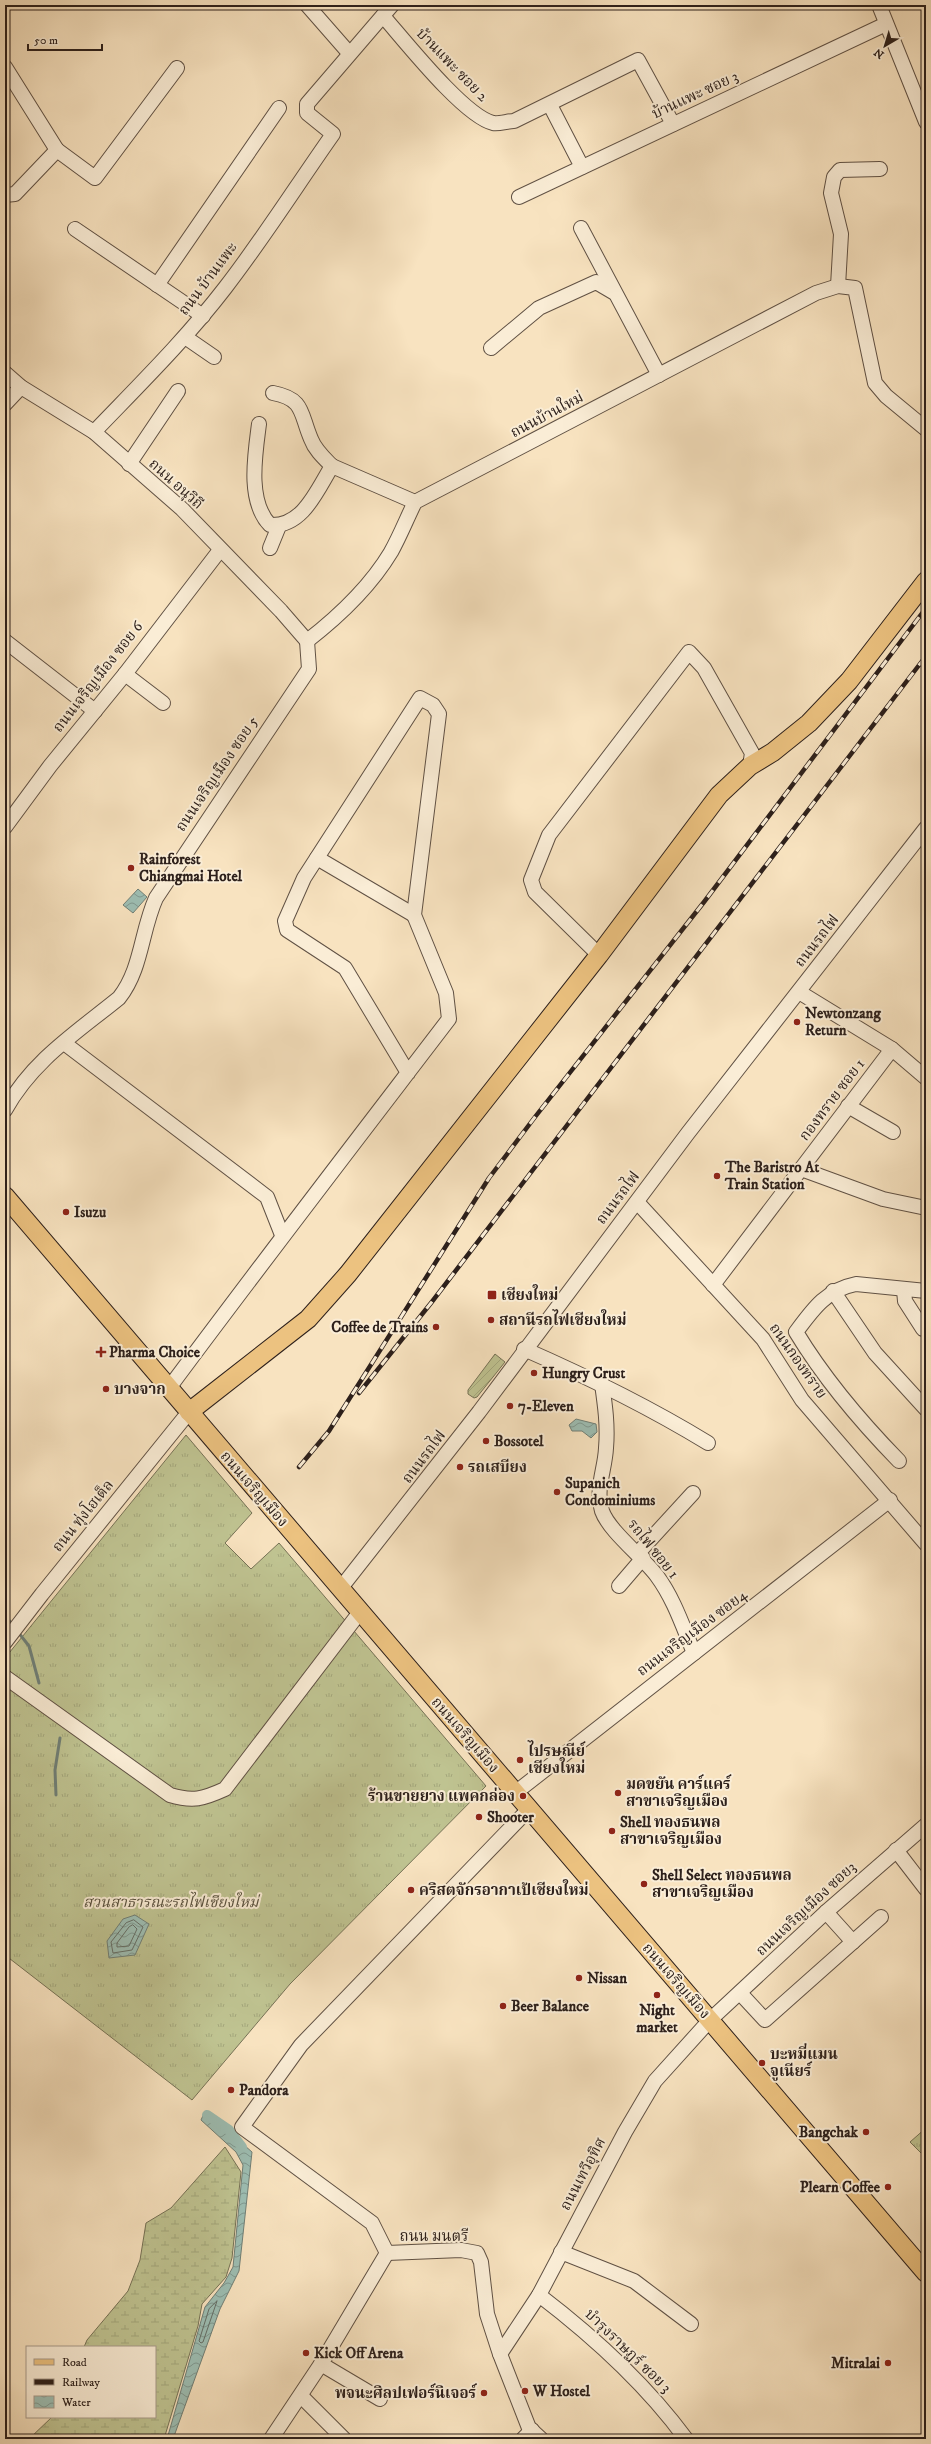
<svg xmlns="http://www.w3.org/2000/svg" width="931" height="2444" viewBox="0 0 931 2444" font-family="'IM FELL DW Pica','Noto Serif Thai',serif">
<defs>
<pattern id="grass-tufts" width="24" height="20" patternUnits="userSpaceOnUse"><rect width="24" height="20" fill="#bfc391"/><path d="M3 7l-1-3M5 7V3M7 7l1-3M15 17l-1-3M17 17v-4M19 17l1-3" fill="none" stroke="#a4a77c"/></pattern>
<pattern id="wetland-marsh" width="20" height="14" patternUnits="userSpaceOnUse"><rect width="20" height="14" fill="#bfc391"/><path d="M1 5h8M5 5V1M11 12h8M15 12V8" fill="none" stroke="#a4a77c"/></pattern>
<pattern id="garden-furrows" width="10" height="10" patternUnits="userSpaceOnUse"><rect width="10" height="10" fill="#bfc391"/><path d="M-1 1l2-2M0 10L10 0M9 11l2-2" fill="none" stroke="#a4a77c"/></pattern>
<pattern id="water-waves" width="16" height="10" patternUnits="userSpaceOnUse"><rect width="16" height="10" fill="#9dbeb3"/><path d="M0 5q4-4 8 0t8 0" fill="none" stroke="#809a91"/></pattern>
</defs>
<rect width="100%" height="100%" fill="#f8e3c0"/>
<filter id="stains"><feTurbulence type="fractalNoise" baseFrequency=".005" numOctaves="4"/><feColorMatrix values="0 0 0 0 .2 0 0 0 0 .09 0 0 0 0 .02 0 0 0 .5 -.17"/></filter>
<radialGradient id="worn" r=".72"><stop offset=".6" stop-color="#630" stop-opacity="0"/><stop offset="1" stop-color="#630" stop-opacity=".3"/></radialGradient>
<g fill="url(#grass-tufts)" stroke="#767256">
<path d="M186 1435 252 1513 225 1543 251 1569 279 1543 486 1786 290 1984 192 2100 5 1955V1658Z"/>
<path d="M926 2128V2158L910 2142Z"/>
</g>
<path fill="url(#wetland-marsh)" stroke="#767256" d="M225 2147 241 2172 232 2258 226 2277 202 2304 198 2326 164 2439H32L30 2438 52 2417H155V2347H84L87 2340 128 2291 140 2260 146 2223 171 2208Z"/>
<path fill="url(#garden-furrows)" stroke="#767256" d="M495 1354 505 1362 477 1397 474 1398 468 1394V1390Z"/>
<g fill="url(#water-waves)" stroke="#707f76">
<path d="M138 889 147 897 133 913 123 905Z"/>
<path d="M576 1419 596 1424 597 1432 591 1438 582 1431H572L569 1425Z"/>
<path d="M135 1915 149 1924 135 1955 109 1958 107 1941 123 1919Z"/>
<path d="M205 2111 252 2152 239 2271 220 2309 173 2439H167L205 2307 224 2283 233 2267 243 2165 236 2152 201 2120Z"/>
</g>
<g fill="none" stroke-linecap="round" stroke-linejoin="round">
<g stroke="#656f67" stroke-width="1">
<path d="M134 1920 143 1927 132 1950 113 1953 111 1942 126 1923Z"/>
<path d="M133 1925 137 1929 129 1946 117 1947V1943L129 1927Z"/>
<path d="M217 2301 203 2342 201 2343 199 2341 209 2309Z"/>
</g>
<g stroke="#707f76" stroke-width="3">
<path d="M5 1615 13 1626"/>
<path d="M18 1632 29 1646 39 1683"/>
<path d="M56 1795 55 1770 60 1738"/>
</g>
<path stroke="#9dbeb3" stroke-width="10" d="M207 2115 229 2130 242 2147"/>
<defs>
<g id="minor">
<path d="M307 5 349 53"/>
<path d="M879 5 926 122"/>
<path d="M383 16C405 41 464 116 493 123 499 124 508 121 514 121L638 60 673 124"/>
<path d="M5 67 57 150"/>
<path d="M550 105 582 167"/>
<path d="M5 195 15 194 57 150 95 178 177 68"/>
<path d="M519 197 886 24"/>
<path d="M581 228 659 375"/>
<path d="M75 229 203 316"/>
<path d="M157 285 279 108"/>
<path d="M838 286 841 234 831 193 834 177 840 170 880 169"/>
<path d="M185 337 214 357"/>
<path d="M491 348 539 308 596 282 613 292"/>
<path d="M5 373 21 387 94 432 182 509 281 611 307 641"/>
<path d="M273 393C305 399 300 414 311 439 315 450 324 458 332 466"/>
<path d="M5 404 21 387"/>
<path d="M259 424C255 455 247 501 270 525 303 527 317 490 332 466L415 502"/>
<path d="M94 432C139 385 185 340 225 288 263 239 297 185 333 134L307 113V104L392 5"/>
<path d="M129 464 178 391"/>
<path d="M270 548 279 526"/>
<path d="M5 641 95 711"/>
<path d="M307 641C338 617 370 587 391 552 400 536 407 518 415 502L816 293 838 286 855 288 875 383 886 396 926 429"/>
<path d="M125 674 163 703"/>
<path d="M5 827 50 766 125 674 220 550"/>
<path d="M317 858 414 915"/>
<path d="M599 955 535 892 531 880 549 835 689 652 704 668 752 753 750 766"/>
<path d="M799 992 892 1049 926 1078"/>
<path d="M64 1043 267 1197 282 1235"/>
<path d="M848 1106 893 1132"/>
<path d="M5 1110C33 1060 76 1033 119 998 142 969 141 931 156 898L309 669 307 641"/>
<path d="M801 1169 883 1199 926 1208"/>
<path d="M637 1202 763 1339 802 1400 926 1544"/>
<path d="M713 1285 892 1049"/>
<path d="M904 1290 905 1301 923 1329"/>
<path d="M833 1291 875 1353 926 1409"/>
<path d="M524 1349C588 1377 649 1407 708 1443"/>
<path d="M602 1384C605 1405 608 1426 606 1448 605 1470 595 1489 602 1511 609 1531 643 1557 657 1576 674 1599 683 1627 694 1653"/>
<path d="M169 1388C261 1264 355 1142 449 1019L446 993 414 915 439 714 433 705 420 698 304 878 285 921 287 930 345 968 408 1073"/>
<path d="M899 1461C860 1421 825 1380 796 1332 813 1309 826 1290 856 1284L926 1291"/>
<path d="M638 1553 693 1493"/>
<path d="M619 1586 643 1558"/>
<path d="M340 1589 479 1412 688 1133 926 828"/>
<path d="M5 1642 42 1594 189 1412"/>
<path d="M5 1677 170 1795C193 1802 203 1799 225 1789L360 1612"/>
<path d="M515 1793 890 1500"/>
<path d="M896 1850 926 1889"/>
<path d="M826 1912 853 1942"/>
<path d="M740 1993 765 2020 881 1917"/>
<path d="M561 2252 634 2281 691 2324"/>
<path d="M387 2253 372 2223 242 2127 301 2045 529 1809"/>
<path d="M387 2253 461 2250 477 2253 481 2262 487 2314 500 2354 529 2428 541 2439"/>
<path d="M539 2295C594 2337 645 2383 686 2439"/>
<path d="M500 2354 539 2295 625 2132 655 2081 710 2020 826 1912 926 1825"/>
<path d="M321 2364 380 2399"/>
<path d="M301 2396 344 2439"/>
<path d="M271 2439 321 2364 387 2253"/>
<path d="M523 2439 532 2430"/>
</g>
<g id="major">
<path d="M5 1196 926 2273"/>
<path d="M189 1412 308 1319 348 1274 599 955 719 795 750 766 773 752 809 723 849 681 926 581"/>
</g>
</defs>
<use href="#minor" stroke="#605144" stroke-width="16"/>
<use href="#major" stroke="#2d201b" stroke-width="20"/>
<use href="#minor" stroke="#faedd6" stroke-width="14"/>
<use href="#major" stroke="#ecc280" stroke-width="18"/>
<defs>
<g id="rail">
<path d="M359 1393 431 1303 926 656"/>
<path d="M299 1467 329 1431 489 1178 535 1117 704 902 926 608"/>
</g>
</defs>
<use href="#rail" stroke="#2d201b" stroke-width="4.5"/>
<use href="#rail" stroke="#faedd6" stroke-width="3" stroke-dasharray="9" stroke-linecap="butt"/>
</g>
<g fill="#8f2418" stroke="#faedd6" stroke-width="1.5">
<circle cx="131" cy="868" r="4"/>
<circle cx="797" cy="1022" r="4"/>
<circle cx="717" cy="1176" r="4"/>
<circle cx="66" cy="1212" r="4"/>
<rect x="487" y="1290" width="10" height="10" rx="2"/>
<circle cx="491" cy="1320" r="4"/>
<circle cx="436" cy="1327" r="4"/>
<path d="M99 1346h4v4h4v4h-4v4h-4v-4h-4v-4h4z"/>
<circle cx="534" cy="1373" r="4"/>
<circle cx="106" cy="1389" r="4"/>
<circle cx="510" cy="1406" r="4"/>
<circle cx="486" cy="1441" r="4"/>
<circle cx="460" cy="1467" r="4"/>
<circle cx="557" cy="1492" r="4"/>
<circle cx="520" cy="1760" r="4"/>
<circle cx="618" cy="1793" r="4"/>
<circle cx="523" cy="1796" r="4"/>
<circle cx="479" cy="1817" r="4"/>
<circle cx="612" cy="1831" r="4"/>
<circle cx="644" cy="1884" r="4"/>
<circle cx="411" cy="1890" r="4"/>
<circle cx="579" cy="1978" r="4"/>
<circle cx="657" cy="1995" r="4"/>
<circle cx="503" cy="2006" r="4"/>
<circle cx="762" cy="2063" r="4"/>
<circle cx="231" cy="2090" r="4"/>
<circle cx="866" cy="2132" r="4"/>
<circle cx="888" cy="2187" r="4"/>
<circle cx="306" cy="2353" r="4"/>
<circle cx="888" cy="2363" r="4"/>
<circle cx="525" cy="2391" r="4"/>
<circle cx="484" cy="2393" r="4"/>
</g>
<g text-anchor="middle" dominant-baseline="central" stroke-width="4" stroke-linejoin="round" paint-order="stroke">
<g font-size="15" fill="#2d201b" stroke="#faedd6">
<text transform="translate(452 65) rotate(46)">บ้านแพะ ซอย 2</text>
<text transform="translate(695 95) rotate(-25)">บ้านแพะ ซอย 3</text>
<text transform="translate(208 279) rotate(-53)">ถนน บ้านแพะ</text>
<text transform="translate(547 415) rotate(-28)">ถนนบ้านใหม่</text>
<text transform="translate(176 484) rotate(42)">ถนน อนุวิถี</text>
<text transform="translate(98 677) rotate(-52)">ถนนเจริญเมือง ซอย 6</text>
<text transform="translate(217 774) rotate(-56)">ถนนเจริญเมือง ซอย 5</text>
<text transform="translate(817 941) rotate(-52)">ถนนรถไฟ</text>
<text transform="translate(832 1100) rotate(-53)">กองทราย ซอย 1</text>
<text transform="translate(618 1198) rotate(-53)">ถนนรถไฟ</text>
<text transform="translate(798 1361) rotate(55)">ถนนกองทราย</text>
<text transform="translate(424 1457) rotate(-53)">ถนนรถไฟ</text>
<text transform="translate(254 1489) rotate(49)">ถนนเจริญเมือง</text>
<text transform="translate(83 1516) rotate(-51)">ถนน ทุ่งโฮเต็ล</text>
<text transform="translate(653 1549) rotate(51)">รถไฟ ซอย 1</text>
<text transform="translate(692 1633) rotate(-37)">ถนนเจริญเมือง ซอย4</text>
<text transform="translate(465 1735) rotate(49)">ถนนเจริญเมือง</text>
<text transform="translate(806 1909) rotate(-43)">ถนนเจริญเมือง ซอย3</text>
<text transform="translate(676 1981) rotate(49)">ถนนเจริญเมือง</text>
<text transform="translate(583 2174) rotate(-62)">ถนนเทวีอุทิศ</text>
<text x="434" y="2236">ถนน มนตรี</text>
<text transform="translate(628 2351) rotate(44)">บำรุงราษฏร์ ซอย 3</text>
</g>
<g font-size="15" font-weight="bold" fill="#2d201b" stroke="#faedd6" text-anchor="start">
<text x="139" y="859">Rainforest<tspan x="139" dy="17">Chiangmai Hotel</tspan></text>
<text x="805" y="1013">Newtonzang<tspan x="805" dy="17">Return</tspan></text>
<text x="725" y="1167">The Baristro At<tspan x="725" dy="17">Train Station</tspan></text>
<text x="74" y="1212">Isuzu</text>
<text x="501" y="1295">เชียงใหม่</text>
<text x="499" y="1320">สถานีรถไฟเชียงใหม่</text>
<text x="428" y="1327" text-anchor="end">Coffee de Trains</text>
<text x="109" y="1352">Pharma Choice</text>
<text x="542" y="1373">Hungry Crust</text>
<text x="114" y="1389">บางจาก</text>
<text x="518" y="1406">7-Eleven</text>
<text x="494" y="1441">Bossotel</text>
<text x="468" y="1467">รถเสบียง</text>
<text x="565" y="1483">Supanich<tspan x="565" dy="17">Condominiums</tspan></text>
<text x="528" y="1751">ไปรษณีย์<tspan x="528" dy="17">เชียงใหม่</tspan></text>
<text x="626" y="1784">มดขยัน คาร์แคร์<tspan x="626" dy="17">สาขาเจริญเมือง</tspan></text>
<text x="515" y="1796" text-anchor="end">ร้านขายยาง แพคกล่อง</text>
<text x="487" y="1817">Shooter</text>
<text x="620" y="1822">Shell ทองธนพล<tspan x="620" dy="17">สาขาเจริญเมือง</tspan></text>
<text x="652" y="1875">Shell Select ทองธนพล<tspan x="652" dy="17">สาขาเจริญเมือง</tspan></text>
<text x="419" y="1890">คริสตจักรอากาเป้เชียงใหม่</text>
<text x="587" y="1978">Nissan</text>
<text x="511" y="2006">Beer Balance</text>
<text x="657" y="2010" text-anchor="middle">Night<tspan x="657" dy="17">market</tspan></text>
<text x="770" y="2054">บะหมี่แมน<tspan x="770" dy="17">จูเนียร์</tspan></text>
<text x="239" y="2090">Pandora</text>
<text x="858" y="2132" text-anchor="end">Bangchak</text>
<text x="880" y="2187" text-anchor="end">Plearn Coffee</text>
<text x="314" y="2353">Kick Off Arena</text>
<text x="880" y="2363" text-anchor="end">Mitralai</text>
<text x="533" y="2391">W Hostel</text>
<text x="476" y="2393" text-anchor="end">พจนะศิลปเฟอร์นิเจอร์</text>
</g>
<g font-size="15" font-style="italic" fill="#59513e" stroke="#faedd6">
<text x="171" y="1902">สวนสาธารณะรถไฟเชียงใหม่</text>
</g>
</g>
<rect width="931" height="2444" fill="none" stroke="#f8e3c0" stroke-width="20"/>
<rect x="6" y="6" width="919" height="2432" fill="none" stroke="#2d201b" stroke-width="2"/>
<rect x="10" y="10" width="911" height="2424" fill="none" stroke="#2d201b"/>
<rect x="26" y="2346" width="130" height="72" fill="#faedd6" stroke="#a89b8b"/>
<rect x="34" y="2359" width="20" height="6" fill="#ecc280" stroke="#a89b8b"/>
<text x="62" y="2366" font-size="12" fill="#2d201b">Road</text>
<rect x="34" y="2379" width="20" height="6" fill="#2d201b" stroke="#a89b8b"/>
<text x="62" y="2386" font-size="12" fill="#2d201b">Railway</text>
<rect x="34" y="2396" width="20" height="12" fill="url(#water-waves)" stroke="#a89b8b"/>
<text x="62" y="2406" font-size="12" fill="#2d201b">Water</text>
<g transform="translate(885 46) rotate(218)" stroke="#faedd6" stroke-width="3" paint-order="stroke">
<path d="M0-3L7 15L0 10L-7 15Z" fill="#2d201b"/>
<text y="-6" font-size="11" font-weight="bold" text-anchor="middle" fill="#2d201b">N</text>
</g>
<path d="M28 44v6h74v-6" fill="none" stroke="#2d201b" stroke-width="2"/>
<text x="34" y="44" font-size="12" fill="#2d201b" stroke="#faedd6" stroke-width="3" paint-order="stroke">50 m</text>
<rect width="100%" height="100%" filter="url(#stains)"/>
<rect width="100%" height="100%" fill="url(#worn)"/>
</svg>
